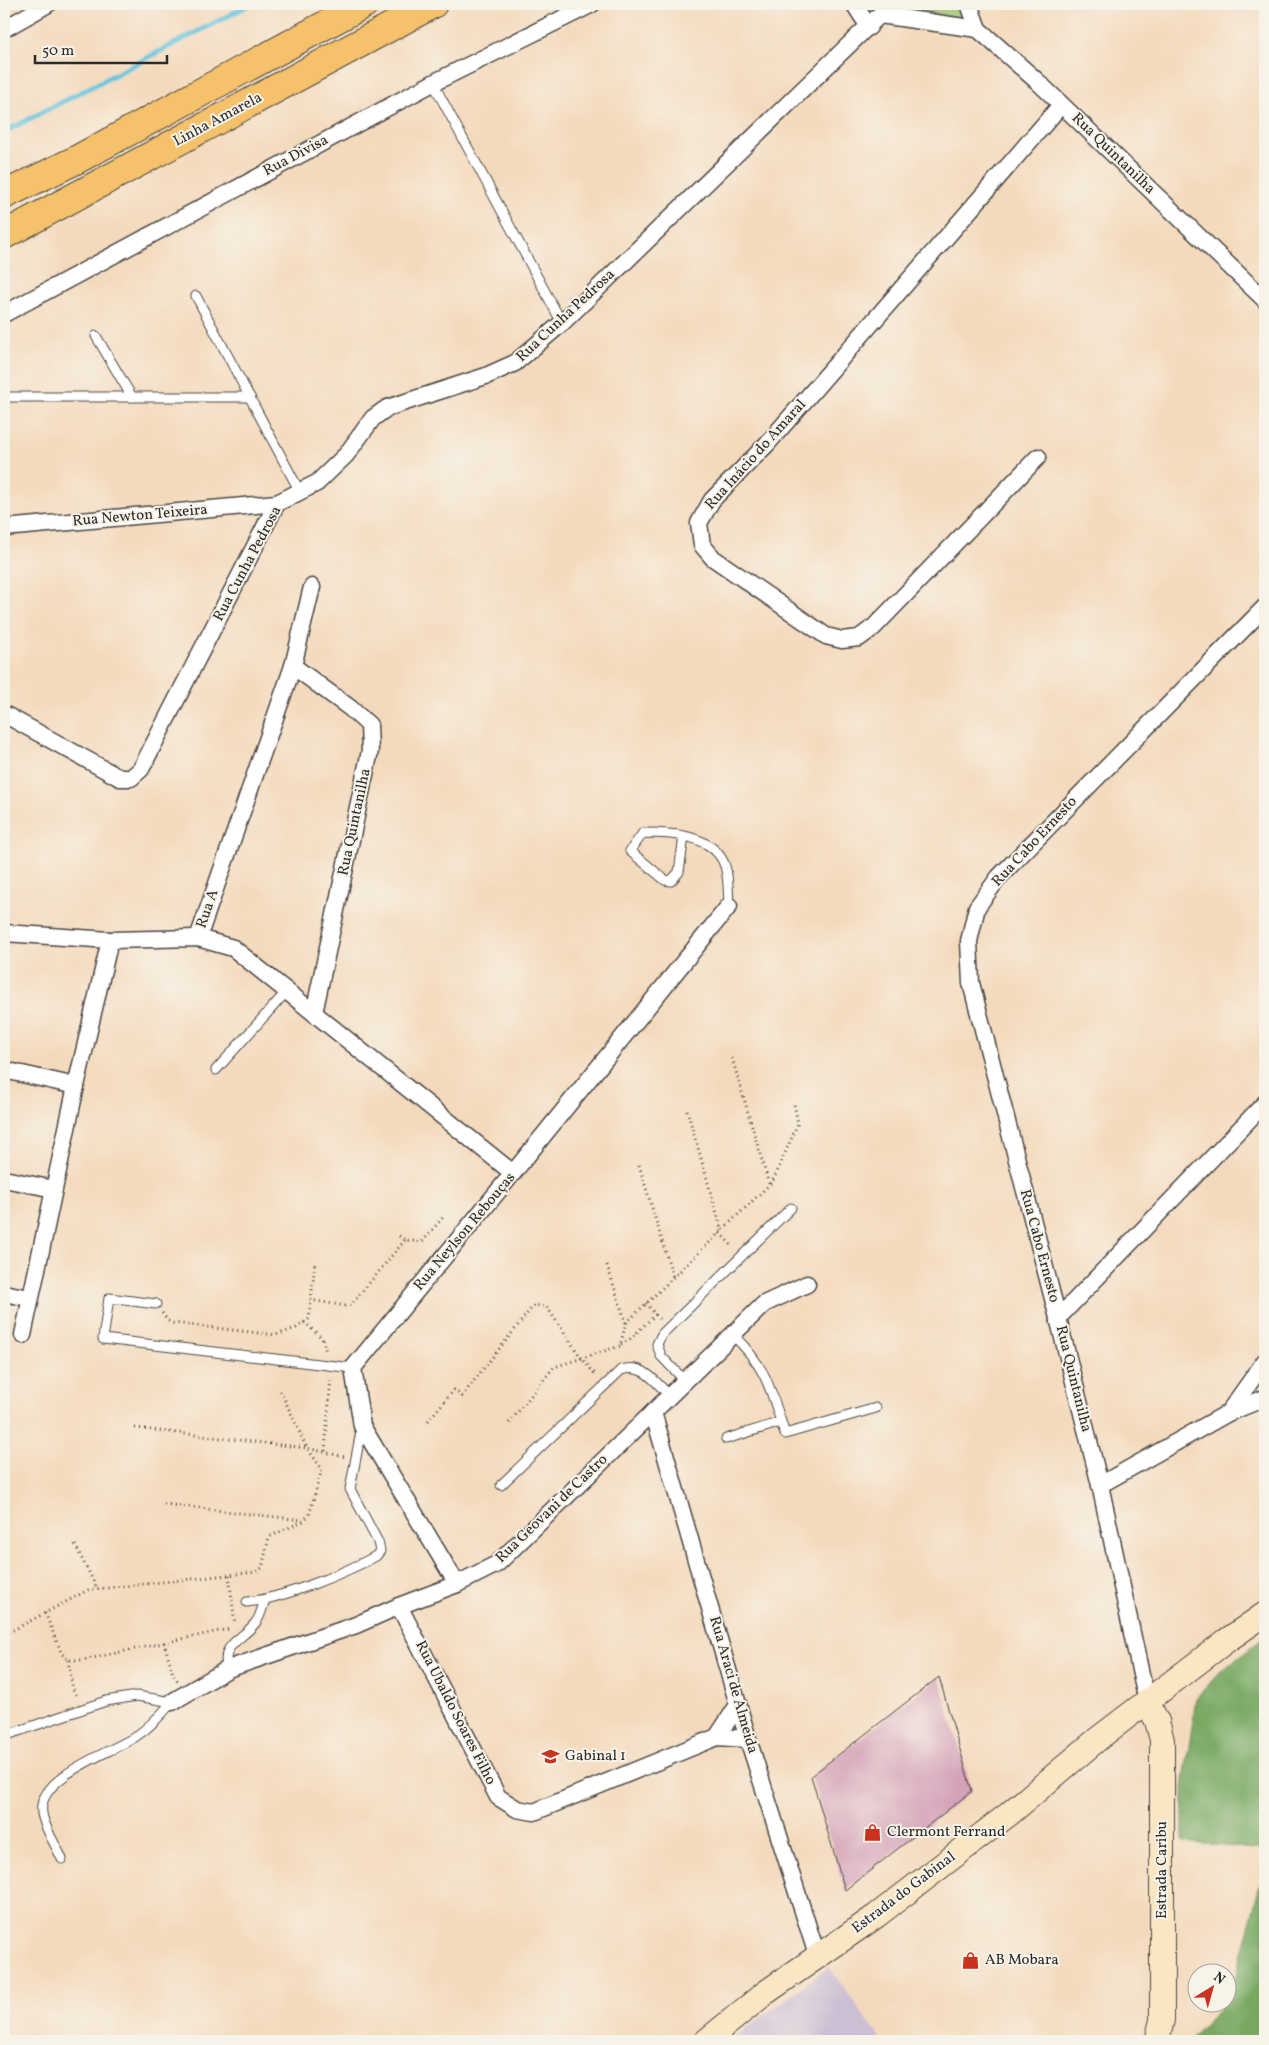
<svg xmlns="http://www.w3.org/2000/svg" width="1269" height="2045" viewBox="0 0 1269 2045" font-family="Vollkorn,serif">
<rect width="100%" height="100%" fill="#f7f3e8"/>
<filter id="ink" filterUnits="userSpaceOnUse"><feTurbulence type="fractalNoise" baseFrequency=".02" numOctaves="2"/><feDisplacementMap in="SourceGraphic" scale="10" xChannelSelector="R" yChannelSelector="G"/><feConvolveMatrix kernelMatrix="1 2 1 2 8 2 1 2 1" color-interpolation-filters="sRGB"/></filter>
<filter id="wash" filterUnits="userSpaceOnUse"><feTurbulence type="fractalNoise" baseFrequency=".0096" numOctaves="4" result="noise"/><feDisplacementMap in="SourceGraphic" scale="20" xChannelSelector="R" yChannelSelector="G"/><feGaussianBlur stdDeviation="1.12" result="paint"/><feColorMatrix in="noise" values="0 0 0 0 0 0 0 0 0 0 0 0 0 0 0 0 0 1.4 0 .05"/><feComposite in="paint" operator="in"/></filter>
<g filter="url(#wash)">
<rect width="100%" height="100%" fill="#f4dabd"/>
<path fill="#ccbed3" d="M829 1967 883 2041H729Z"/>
<path fill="#96c26f" stroke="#60764d" d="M912 4H957L966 19 907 9Z"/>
<g fill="#78a862" stroke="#526a46">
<path d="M1265 1637V1850L1183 1842V1787L1196 1698 1220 1672Z"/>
<path d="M1265 1866V2041H1189L1230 1998Z"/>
</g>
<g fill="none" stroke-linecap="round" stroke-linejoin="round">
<path stroke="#5fc3dd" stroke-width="5" d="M4 132 251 4"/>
</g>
<g id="blocks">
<path fill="#d4a1b8" d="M939 1677 972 1791 845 1890 811 1776Z"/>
</g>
</g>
<g filter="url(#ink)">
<use href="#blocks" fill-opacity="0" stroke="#494541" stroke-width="1"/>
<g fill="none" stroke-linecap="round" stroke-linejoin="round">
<defs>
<g id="lane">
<path d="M433 83 562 323"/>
<path d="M196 296 300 492"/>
<path d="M96 336 132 397"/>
<path d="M4 397H250"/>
<path d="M684 836 679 872 671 881 665 880 630 851 643 833C671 833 714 834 725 866 729 878 728 893 729 906"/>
<path d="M216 1070 287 991"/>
<path d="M156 1304 109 1298 103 1339 353 1368"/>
<path d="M733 1335C768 1369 770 1389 785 1434L876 1408"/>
<path d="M686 1382 661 1356 657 1344 662 1334 791 1208"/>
<path d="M726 1439 781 1422"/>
<path d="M501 1485 621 1370C644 1363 654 1381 670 1396"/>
<path d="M247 1602C281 1599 345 1573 376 1556L380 1551 378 1542 350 1489 362 1426"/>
<path d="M228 1669C219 1644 244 1639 256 1622 261 1616 262 1607 265 1600"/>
<path d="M4 1736 106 1701 137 1696 172 1702C160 1716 150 1727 135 1737 110 1753 36 1777 42 1813 44 1828 56 1845 62 1859"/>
</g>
<g id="street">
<path d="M854 4 869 27"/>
<path d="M969 4 978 29 1037 81 1265 300"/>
<path d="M880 15 978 29"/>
<path d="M4 29 48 4"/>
<path d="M4 314 433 83 592 4"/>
<path d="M1038 457 874 627 859 638 842 640 826 636 713 558 702 545 699 523 712 500 767 444 1061 105"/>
<path d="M4 528 277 503"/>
<path d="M293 666 350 708 369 725 370 751 314 1013"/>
<path d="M4 714 120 778H131L141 769 277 503 317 483 346 455 373 418 387 408 486 376 515 363 562 323 891 4"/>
<path d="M4 933 110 940 198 938 233 948 513 1173"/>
<path d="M198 938 293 666 312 587"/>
<path d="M4 1070 76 1086"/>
<path d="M4 1179 54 1189"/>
<path d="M4 1293 29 1298"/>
<path d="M1058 1318 971 983 969 941 977 907 999 877 1265 607"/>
<path d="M23 1335 76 1086 110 940"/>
<path d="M653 1412 748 1739 817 1955"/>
<path d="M1228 1413 1265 1361"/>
<path d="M1100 1485 1228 1413 1265 1398"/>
<path d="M457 1584 362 1426 353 1368 513 1173 729 906"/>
<path d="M399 1606 498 1797 517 1809 534 1812 717 1737 748 1739"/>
<path d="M172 1702 228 1669 356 1625 399 1606 457 1584 497 1564 764 1304 807 1284"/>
<path d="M1147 1702 1100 1485 1058 1318 1265 1103"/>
<path d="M717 1737 738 1705"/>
</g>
<g id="secondary">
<path d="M1147 1702 1157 1721 1162 1740V2020L1157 2041"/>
<path d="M706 2041 765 1993 876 1916 1009 1814 1099 1738 1226 1641 1265 1614"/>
</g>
<g id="highway">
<path d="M4 195 76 160 364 4"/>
<path d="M4 235 433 4"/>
</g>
</defs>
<use href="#lane" stroke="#494541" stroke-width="11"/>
<use href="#street" stroke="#494541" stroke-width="19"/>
<use href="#secondary" stroke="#494541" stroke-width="26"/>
<use href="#highway" stroke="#494541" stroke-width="30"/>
<g stroke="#494541" stroke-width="3" stroke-dasharray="1 4" stroke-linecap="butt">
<path d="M732 1058 769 1184"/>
<path d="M687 1110 722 1231"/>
<path d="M639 1165 673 1277"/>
<path d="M720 1233 733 1247"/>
<path d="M399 1236 405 1240 422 1242 445 1215"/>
<path d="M607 1265 626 1323"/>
<path d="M310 1300 346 1306 351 1305 405 1240"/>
<path d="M646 1303 659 1319"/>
<path d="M162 1313 168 1321 173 1323 276 1335 296 1328 309 1319 315 1263"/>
<path d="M304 1322 322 1338 326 1352"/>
<path d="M621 1344 629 1340 656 1314"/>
<path d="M428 1421 454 1390 462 1396 534 1305 547 1307 582 1359 597 1376"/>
<path d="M509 1423 554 1367 620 1346 626 1323 769 1185 774 1179 798 1123 794 1104"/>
<path d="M135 1428 307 1448 345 1457"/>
<path d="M325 1451 331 1377"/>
<path d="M164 1504 302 1520"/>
<path d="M75 1545 98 1590"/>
<path d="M229 1575 235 1624"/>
<path d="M45 1613 62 1654 68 1660H83L229 1629"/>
<path d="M4 1635 88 1590 256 1572 262 1568 269 1537 303 1521 309 1515 322 1469 307 1448 280 1390"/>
<path d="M164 1642 173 1674 178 1681"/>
<path d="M68 1660 73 1689 77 1697"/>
</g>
<use href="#lane" stroke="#fff" stroke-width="9"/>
<use href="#street" stroke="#fff" stroke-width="16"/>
<use href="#secondary" stroke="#fbe6c4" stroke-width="24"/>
<use href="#highway" stroke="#f5c16b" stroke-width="28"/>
</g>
</g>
<defs>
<symbol id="school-bare" viewBox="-9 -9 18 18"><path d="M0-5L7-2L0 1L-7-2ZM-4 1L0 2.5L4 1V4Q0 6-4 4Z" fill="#c8321e" stroke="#f7f3e8" stroke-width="2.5" paint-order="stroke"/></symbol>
<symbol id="shop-bare" viewBox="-9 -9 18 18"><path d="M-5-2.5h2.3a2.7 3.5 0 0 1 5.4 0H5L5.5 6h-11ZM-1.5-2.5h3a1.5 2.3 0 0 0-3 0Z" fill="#c8321e" stroke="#f7f3e8" stroke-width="2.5" paint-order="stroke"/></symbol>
</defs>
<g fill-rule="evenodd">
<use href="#school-bare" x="538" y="1744" width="25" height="25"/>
<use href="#shop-bare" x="860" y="1820" width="25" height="25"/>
<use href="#shop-bare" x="958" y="1948" width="25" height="25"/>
</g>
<g text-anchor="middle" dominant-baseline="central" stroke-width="4" stroke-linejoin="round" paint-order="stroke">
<g font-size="15" fill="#2b2b2b" stroke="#f7f3e8">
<text transform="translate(218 120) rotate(-28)">Linha Amarela</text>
<text transform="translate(1113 154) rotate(44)">Rua Quintanilha</text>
<text transform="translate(296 156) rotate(-28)">Rua Divisa</text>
<text transform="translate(566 316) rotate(-43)">Rua Cunha Pedrosa</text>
<text transform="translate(756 455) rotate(-48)">Rua Inácio do Amaral</text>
<text transform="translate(140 516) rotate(-5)">Rua Newton Teixeira</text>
<text transform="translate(248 564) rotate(-62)">Rua Cunha Pedrosa</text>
<text transform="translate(355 822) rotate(-78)">Rua Quintanilha</text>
<text transform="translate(1035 842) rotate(-47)">Rua Cabo Ernesto</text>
<text transform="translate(208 909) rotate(-71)">Rua A</text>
<text transform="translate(465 1232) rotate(-50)">Rua Neylson Rebouças</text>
<text transform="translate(1039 1246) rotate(75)">Rua Cabo Ernesto</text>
<text transform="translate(1073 1379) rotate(76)">Rua Quintanilha</text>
<text transform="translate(552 1509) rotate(-44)">Rua Geovani de Castro</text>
<text transform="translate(733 1685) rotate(74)">Rua Araci de Almeida</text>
<text transform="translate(455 1713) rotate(63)">Rua Ubaldo Soares Filho</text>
<text transform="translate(1162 1870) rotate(-90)">Estrada Caribu</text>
<text transform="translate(904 1893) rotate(-37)">Estrada do Gabinal</text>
</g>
<g font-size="15" fill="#2b2b2b" stroke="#f7f3e8" text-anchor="start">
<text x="565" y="1756">Gabinal 1</text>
<text x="887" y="1832">Clermont Ferrand</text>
<text x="985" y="1960">AB Mobara</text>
</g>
</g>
<rect width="1269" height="2045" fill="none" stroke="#f7f3e8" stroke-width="20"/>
<g transform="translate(1212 1988) rotate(37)"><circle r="24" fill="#f7f3e8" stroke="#a5a39c"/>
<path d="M0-4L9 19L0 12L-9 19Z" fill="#c8321e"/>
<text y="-8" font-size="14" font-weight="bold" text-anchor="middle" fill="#2b2b2b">N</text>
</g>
<path d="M35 55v8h132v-8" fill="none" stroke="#2b2b2b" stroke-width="2.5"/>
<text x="42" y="55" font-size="15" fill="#2b2b2b" stroke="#f7f3e8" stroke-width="4" paint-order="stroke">50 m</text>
</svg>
